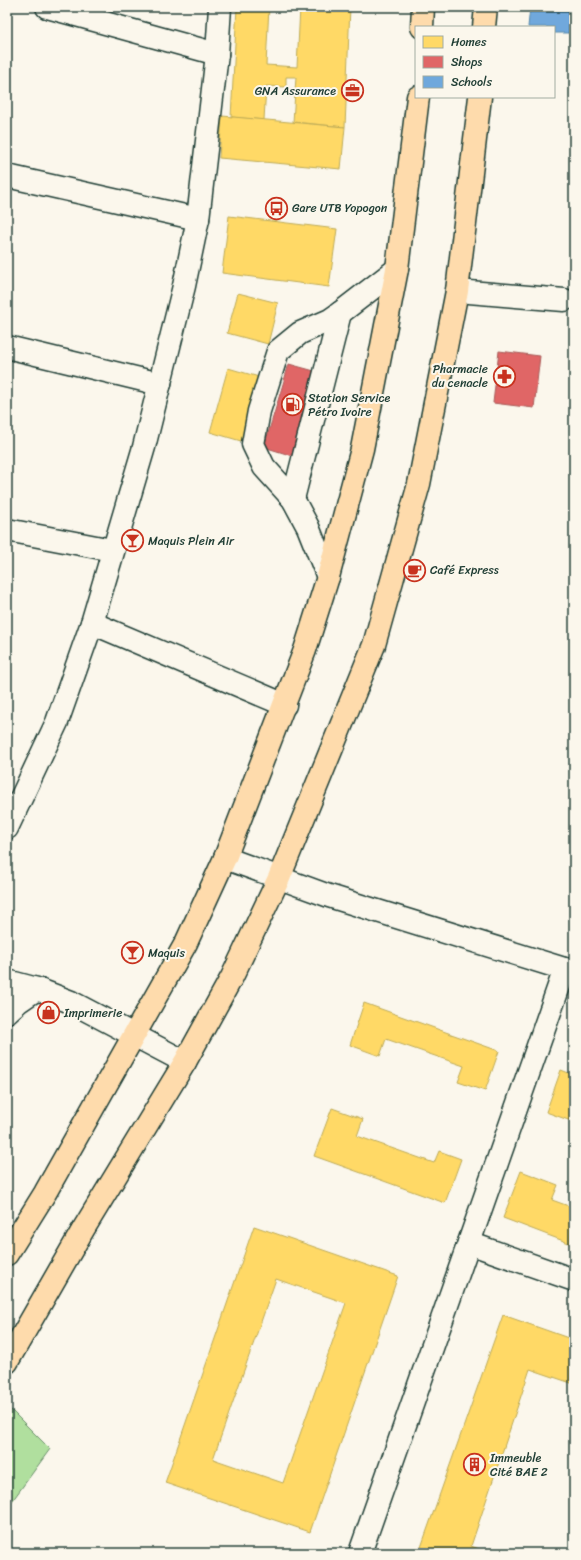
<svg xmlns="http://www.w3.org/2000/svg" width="581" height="1560" viewBox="0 0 581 1560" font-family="Sriracha,sans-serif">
<rect width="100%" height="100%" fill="#fbf7ec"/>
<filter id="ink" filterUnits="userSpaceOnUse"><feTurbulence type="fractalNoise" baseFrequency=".025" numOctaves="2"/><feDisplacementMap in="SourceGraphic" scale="8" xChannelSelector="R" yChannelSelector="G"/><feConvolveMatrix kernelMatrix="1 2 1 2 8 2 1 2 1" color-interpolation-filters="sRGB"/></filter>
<g filter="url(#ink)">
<path fill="#b0df9e" stroke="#688e69" d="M7 1406 50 1449 7 1508Z"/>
<g fill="#ffd966" stroke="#bcaa57" fill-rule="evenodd">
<path d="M237 7H269L266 65 297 67 300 7H350L345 127 293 122 296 77H286V87L266 86 264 120 231 117Z"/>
<path d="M222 116 345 127 341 169 219 158Z"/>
<path d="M229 216 337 229 329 287 222 273Z"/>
<path d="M238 293 278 303 268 344 227 333Z"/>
<path d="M228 368 259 377 241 441 210 432Z"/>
<path d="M364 1003 499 1051 485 1091 458 1082 464 1066 386 1039 380 1056 350 1045Z"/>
<path d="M561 1070 574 1075V1122L546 1112Z"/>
<path d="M332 1108 363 1119 357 1136 434 1163 439 1151 461 1159 445 1203 314 1156Z"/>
<path d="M521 1171 558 1185 552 1200 574 1208V1245L503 1218Z"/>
<path d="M254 1226 398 1276 310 1532 165 1483ZM276 1279 346 1303 283 1483 213 1459Z"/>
<path d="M503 1315 574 1340V1384L530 1369 471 1546 490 1553H419Z"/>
</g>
<g fill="#e06666" stroke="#a65a57">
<path d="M499 351 540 356 534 408 493 403Z"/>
<path d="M289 364 318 372 293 456 264 447Z"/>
</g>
<path fill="#6fa8dc" stroke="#5788aa" d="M530 7H574V20H571V33H554V27H528Z"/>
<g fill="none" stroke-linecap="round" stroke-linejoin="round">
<defs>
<g id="minor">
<path d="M47 7 217 54"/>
<path d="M7 176 198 219"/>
<path d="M457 291 564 300"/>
<path d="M7 347 160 384"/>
<path d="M293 499 340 313"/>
<path d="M7 530 112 550"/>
<path d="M328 577 308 527 293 499 264 467 253 444 259 411 278 351 300 333 330 320 340 313 397 269"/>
<path d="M92 623 285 705"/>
<path d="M7 828 57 722 92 623 144 447 184 286 198 219 217 54 220 7"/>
<path d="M225 858 329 896 574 972"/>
<path d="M7 981 37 989"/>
<path d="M7 1012 18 1002 37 989 71 1002 185 1062"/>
<path d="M469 1243 574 1280"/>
<path d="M360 1553 565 969"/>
</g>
<g id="major">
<path d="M422 27 423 7"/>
<path d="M484 27 486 7"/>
<path d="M7 1254 45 1193 186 943 225 858 305 650 328 577 362 449 397 269 418 97"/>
<path d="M7 1362 84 1228 185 1062 232 977 279 878 374 645 419 484 457 291 480 97"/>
</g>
</defs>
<use href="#minor" stroke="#1f3d34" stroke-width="25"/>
<use href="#major" stroke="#1f3d34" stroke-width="25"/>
<use href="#minor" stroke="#fbf7ec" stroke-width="22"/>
<use href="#major" stroke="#fedbac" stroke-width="22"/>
</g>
</g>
<defs>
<symbol id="office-ring" viewBox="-11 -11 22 22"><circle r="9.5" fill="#fbf7ec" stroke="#c8321e" stroke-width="1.5"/><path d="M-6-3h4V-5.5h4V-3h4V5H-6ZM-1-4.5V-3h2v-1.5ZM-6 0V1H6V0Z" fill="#c8321e"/></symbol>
<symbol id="bus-ring" viewBox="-11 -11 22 22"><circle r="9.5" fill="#fbf7ec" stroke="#c8321e" stroke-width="1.5"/><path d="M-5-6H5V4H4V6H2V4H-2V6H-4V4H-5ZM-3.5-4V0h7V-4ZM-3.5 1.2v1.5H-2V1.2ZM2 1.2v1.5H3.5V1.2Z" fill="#c8321e"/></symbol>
<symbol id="pharmacy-ring" viewBox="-11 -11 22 22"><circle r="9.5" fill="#fbf7ec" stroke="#c8321e" stroke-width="1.5"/><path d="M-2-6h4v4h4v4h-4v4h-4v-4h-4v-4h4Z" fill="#c8321e"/></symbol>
<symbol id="fuel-ring" viewBox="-11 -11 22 22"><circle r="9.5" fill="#fbf7ec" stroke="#c8321e" stroke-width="1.5"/><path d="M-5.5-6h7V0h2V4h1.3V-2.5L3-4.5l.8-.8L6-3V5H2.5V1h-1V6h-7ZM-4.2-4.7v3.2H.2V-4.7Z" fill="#c8321e"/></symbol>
<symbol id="bar-ring" viewBox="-11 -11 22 22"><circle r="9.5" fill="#fbf7ec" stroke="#c8321e" stroke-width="1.5"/><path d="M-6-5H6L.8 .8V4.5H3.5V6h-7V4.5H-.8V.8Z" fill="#c8321e"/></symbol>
<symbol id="cafe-ring" viewBox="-11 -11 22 22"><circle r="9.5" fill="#fbf7ec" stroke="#c8321e" stroke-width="1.5"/><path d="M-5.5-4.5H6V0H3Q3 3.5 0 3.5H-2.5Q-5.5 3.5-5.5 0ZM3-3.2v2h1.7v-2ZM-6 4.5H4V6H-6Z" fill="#c8321e"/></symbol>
<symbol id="shop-ring" viewBox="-11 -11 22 22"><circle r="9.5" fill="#fbf7ec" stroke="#c8321e" stroke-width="1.5"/><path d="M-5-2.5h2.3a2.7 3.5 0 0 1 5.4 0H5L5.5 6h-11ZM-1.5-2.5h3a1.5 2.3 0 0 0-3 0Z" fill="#c8321e"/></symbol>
<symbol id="building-ring" viewBox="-11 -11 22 22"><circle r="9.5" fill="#fbf7ec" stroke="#c8321e" stroke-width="1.5"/><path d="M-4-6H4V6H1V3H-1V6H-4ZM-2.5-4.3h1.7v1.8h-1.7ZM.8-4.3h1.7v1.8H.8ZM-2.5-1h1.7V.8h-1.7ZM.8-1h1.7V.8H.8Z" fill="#c8321e"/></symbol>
</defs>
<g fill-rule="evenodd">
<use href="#office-ring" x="340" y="78" width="25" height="25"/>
<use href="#bus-ring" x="264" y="196" width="25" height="25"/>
<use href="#pharmacy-ring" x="492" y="364" width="25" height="25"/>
<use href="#fuel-ring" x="280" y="392" width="25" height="25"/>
<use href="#bar-ring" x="120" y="528" width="25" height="25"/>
<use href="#cafe-ring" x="402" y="558" width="25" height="25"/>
<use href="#bar-ring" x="120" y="940" width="25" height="25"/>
<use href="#shop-ring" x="36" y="1000" width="25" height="25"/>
<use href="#building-ring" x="462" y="1452" width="25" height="25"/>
</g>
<g text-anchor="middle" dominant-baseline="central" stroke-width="4" stroke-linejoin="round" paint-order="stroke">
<g font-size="12" fill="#1f3d34" stroke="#fbf7ec" text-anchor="start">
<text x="336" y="91" text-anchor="end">GNA Assurance</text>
<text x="292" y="208">Gare UTB Yopogon</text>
<text x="488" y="369" text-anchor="end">Pharmacie<tspan x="488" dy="14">du cenacle</tspan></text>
<text x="308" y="398">Station Service<tspan x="308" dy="14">Pétro Ivoire</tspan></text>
<text x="148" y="541">Maquis Plein Air</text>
<text x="430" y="570">Café Express</text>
<text x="148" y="953">Maquis</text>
<text x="64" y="1013">Imprimerie</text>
<text x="490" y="1458">Immeuble<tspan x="490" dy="14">Cité BAE 2</tspan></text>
</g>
</g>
<rect width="581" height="1560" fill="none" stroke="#fbf7ec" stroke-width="24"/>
<rect x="12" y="12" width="557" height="1536" fill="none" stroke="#1f3d34" stroke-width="1.5" filter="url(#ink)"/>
<rect x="415" y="26" width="140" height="72" fill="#fbf7ec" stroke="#a3ada2"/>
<rect x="423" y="36" width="20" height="12" fill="#ffd966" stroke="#a3ada2"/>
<text x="451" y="46" font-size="12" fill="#1f3d34">Homes</text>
<rect x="423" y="56" width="20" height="12" fill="#e06666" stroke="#a3ada2"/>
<text x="451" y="66" font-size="12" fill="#1f3d34">Shops</text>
<rect x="423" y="76" width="20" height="12" fill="#6fa8dc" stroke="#a3ada2"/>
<text x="451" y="86" font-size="12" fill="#1f3d34">Schools</text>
</svg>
